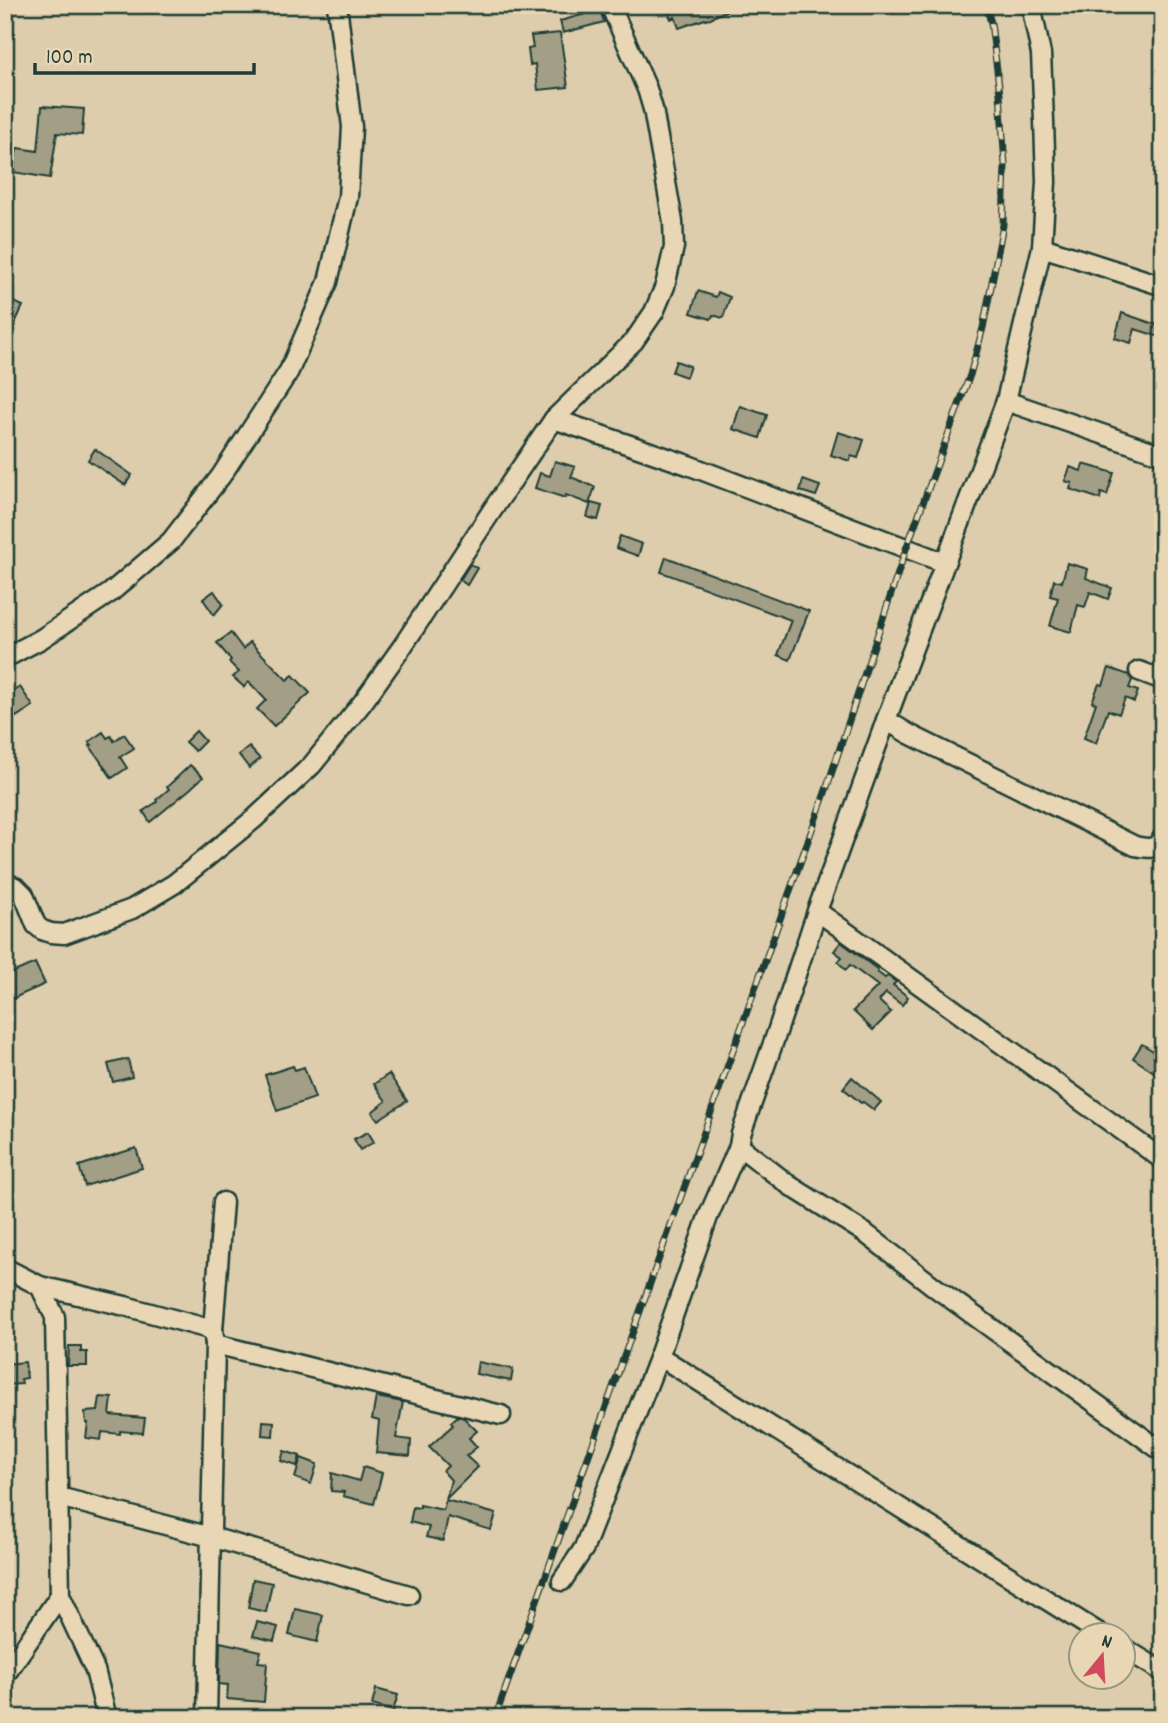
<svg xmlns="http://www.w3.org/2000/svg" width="1168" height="1723" viewBox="0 0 1168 1723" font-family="Dekko,sans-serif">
<rect width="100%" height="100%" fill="#ddcdac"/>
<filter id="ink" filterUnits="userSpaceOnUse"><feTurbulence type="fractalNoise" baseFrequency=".0143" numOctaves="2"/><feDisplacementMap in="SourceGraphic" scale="14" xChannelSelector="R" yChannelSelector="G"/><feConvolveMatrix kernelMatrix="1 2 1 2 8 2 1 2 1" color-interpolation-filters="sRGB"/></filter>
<g filter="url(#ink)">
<g fill="#a39f87" stroke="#1f3d34" stroke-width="2">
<path d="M671 5H739L706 20 705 19 679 28 675 17 671 19 666 8Z"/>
<path d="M600 10 604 22 563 33 560 21Z"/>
<path d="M560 33 568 87 538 90 535 64 530 65 528 49 533 48 531 36Z"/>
<path d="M42 106 84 109 82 135 57 133 50 178 13 172 17 148 38 151Z"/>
<path d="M698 291 716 297 718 292 730 297 723 318 713 315 711 319 691 313Z"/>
<path d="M5 298 23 306 5 345Z"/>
<path d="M1122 313 1163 327V338L1135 329 1131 343 1115 338Z"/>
<path d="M676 361 690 366 686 377 672 372Z"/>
<path d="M740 406 767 415 760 438 733 429Z"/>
<path d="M838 432 864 440 858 458 851 456 850 461 831 455Z"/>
<path d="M95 449 132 475 125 485 88 460Z"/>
<path d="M555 461 575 467 571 477 595 487 589 504 566 495 565 498 535 488 540 473 550 476Z"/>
<path d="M1083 464 1114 473 1107 495 1101 493 1100 499 1070 489 1072 483 1065 481 1070 467 1081 471Z"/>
<path d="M803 480 820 486 816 496 800 491Z"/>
<path d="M591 503 602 506 598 520 587 517Z"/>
<path d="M620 536 642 544 638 556 616 548Z"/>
<path d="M666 557 809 611 790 660 778 655 791 620 661 572Z"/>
<path d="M1067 563 1088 569 1086 578 1112 588 1108 599 1090 592 1085 607 1078 605 1071 632 1050 626 1058 598 1050 596 1054 580 1062 582Z"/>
<path d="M470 564 477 568 467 585 460 580Z"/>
<path d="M214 591 223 604 214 615 203 599Z"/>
<path d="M231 633 243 649 250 642 287 680 293 675 310 693 274 726 257 709 266 700 249 682 244 687 233 677 239 672 229 662 231 660 217 643Z"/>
<path d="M1109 668 1129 675 1132 680 1129 688 1138 691 1134 702 1125 698 1119 714 1108 710 1096 743 1084 738 1096 703 1092 702 1099 684 1103 685Z"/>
<path d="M20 687 33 706 16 717 5 700V696Z"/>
<path d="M196 731 205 741 195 751 185 742Z"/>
<path d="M103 732 107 738 111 736 114 741 124 734 134 748 120 757 127 768 112 778 90 746 92 745 89 742Z"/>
<path d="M249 747 260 759 249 768 239 755Z"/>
<path d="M190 765 203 777 190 789 150 822 143 811 157 802 156 800 169 789 167 787Z"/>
<path d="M841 942 878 970 877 972 885 978 888 976 896 982 893 985 908 997 902 1005 886 993 879 1001 891 1012 873 1030 853 1011 878 986 850 965 846 970 838 962 842 957 834 951Z"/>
<path d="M35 963 45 984 5 1002V976Z"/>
<path d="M1142 1044 1163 1057V1064L1157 1074 1133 1058Z"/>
<path d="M128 1059 132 1077 113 1082 108 1064Z"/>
<path d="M293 1066 295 1070 304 1067 315 1098 277 1111 265 1075Z"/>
<path d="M389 1074 407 1101 378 1120 372 1112 386 1101 374 1084Z"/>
<path d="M852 1077 881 1102 874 1110 863 1102 861 1103 843 1088Z"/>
<path d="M368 1132 374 1142 360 1150 354 1139Z"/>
<path d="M136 1148 142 1168 85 1186 79 1166Z"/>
<path d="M69 1346H81V1352H87V1366H68Z"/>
<path d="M25 1362 27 1378 21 1379 22 1384 5 1385V1364Z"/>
<path d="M478 1362 513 1369 511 1381 476 1374Z"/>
<path d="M100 1397 112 1398 110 1415 145 1418 143 1433 120 1431V1434L102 1432 101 1440 86 1438 88 1423H86L85 1412 98 1411Z"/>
<path d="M376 1397 403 1402 396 1438 411 1440 410 1456 376 1453 379 1421 372 1419Z"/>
<path d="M458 1416 464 1418 477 1431 469 1438 477 1447 466 1456 478 1467 446 1499 451 1480 443 1471 448 1466 429 1447 453 1425 451 1422Z"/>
<path d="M263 1421 274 1422 273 1436 262 1435Z"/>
<path d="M284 1451 300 1456 297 1466 281 1461Z"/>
<path d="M301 1458 317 1464 311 1484 295 1478Z"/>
<path d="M363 1467 382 1473 374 1504 343 1496 344 1492 331 1491 332 1473 359 1481Z"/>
<path d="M446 1500 496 1514 491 1530 448 1517 443 1541 426 1537 429 1527 410 1522 413 1507 420 1508V1505L443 1510Z"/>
<path d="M253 1579 272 1583 266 1612 248 1608Z"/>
<path d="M295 1609 323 1615 317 1642 289 1635Z"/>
<path d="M257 1622 278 1627 274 1641 253 1636Z"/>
<path d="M220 1642 261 1651 258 1662 267 1663 264 1702 227 1699 228 1685 219 1684Z"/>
<path d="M376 1689 398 1695 393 1711 372 1705Z"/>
</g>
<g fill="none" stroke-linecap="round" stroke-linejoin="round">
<defs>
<g id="minor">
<path d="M1042 247 1163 286"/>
<path d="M1006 401 1163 455"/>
<path d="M554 419 688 465 945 563"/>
<path d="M5 658 41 639 110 593 171 541 221 476 289 371 328 282 348 197 352 127 337 5"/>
<path d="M1139 671 1163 680"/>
<path d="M886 720 909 734 1135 846C1148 849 1157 850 1163 837"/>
<path d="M5 882 17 888 24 895 36 925 42 930 51 933 64 934 132 909 174 884 254 819 312 765 363 702 402 647 497 503 554 419 634 341 654 312 665 286 674 247 673 222 653 109 647 89 610 5"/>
<path d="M817 911 1163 1160"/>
<path d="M739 1146 789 1185 865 1233 936 1288 1163 1452"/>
<path d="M5 1268 40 1286 125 1306 213 1330"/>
<path d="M40 1286 55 1317 60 1595 95 1670 107 1718"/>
<path d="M215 1344 501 1415"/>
<path d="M659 1356 1104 1636"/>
<path d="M59 1497 211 1537 409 1595"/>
<path d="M562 1581 584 1548 659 1356 708 1217 739 1146 741 1134 776 1035 817 911 889 712 1006 401 1042 247 1046 182 1044 121 1041 54 1031 5"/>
<path d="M1122 1647 1163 1672"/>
<path d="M5 1675 60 1595"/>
<path d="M207 1718 215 1344 213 1330 223 1202"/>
</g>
</defs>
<use href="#minor" stroke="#1f3d34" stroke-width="23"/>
<use href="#minor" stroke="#e9d6b4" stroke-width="18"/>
<defs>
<path id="rail" d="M495 1718 826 790 906 549 970 375 983 328 1003 225 1005 165 1000 94 991 23 986 5"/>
</defs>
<use href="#rail" stroke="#1f3d34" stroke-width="7"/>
<use href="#rail" stroke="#e9d6b4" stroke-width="4.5" stroke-dasharray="13" stroke-linecap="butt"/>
</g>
</g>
<rect width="1168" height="1723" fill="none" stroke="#e9d6b4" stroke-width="28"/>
<rect x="14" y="14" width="1140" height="1695" fill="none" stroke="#1f3d34" stroke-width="2.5" filter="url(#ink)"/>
<g transform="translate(1102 1656) rotate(18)"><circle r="33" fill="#e9d6b4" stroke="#989981" stroke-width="2"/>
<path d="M0-5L12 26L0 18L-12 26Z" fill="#d1495b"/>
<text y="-10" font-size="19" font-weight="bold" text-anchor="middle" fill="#1f3d34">N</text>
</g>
<path d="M35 63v10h219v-10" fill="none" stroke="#1f3d34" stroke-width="3.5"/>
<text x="46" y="63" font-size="21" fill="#1f3d34" stroke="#e9d6b4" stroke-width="5" paint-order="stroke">100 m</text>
</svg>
